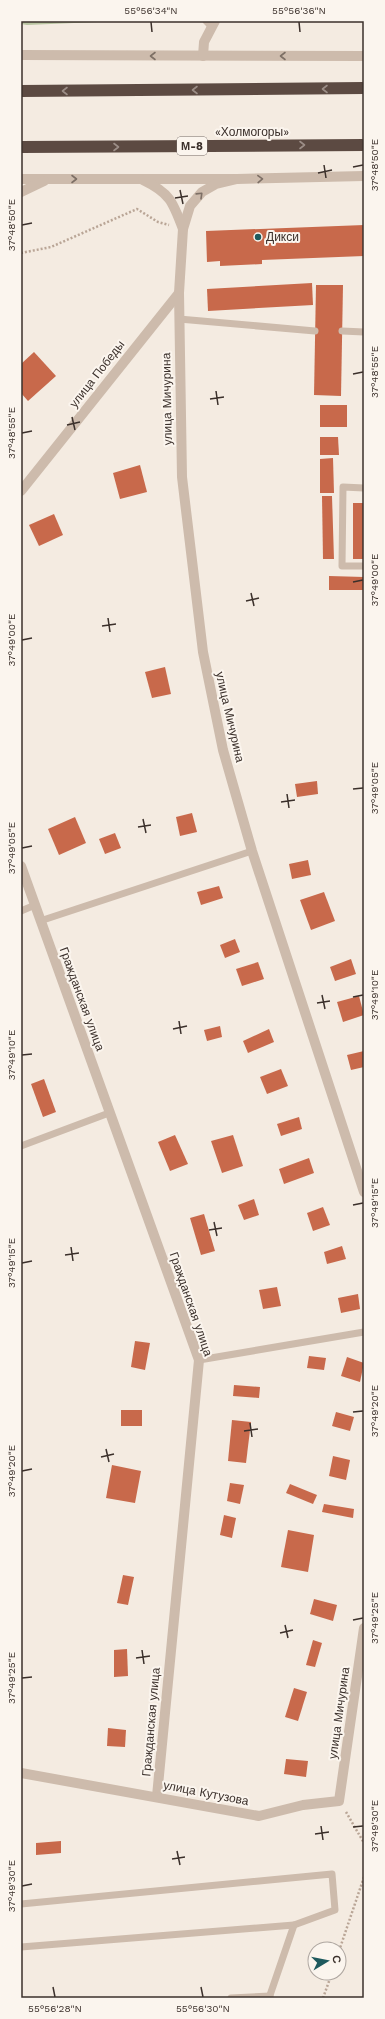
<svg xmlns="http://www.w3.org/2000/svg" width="385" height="2019" viewBox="0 0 385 2019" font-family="'Work Sans',sans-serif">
<rect width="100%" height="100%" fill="#f4ebe1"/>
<path fill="#b8c4a0" d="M21 21H121L27 25 21 24Z"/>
<g fill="#c8694b">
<path d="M364 225V256L262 260V264L220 266V261L207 262 206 231Z"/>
<path d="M312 283 313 305 208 311 207 289Z"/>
<path d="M316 285H343L341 396 314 395Z"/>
<path d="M34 352 56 376 28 401 21 393V364Z"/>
<rect x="320" y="405" width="27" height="22"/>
<path d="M320 437H338L339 455H320Z"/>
<path d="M333 458 334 493H320V459Z"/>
<path d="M140 465 147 492 120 499 113 473Z"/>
<path d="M322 496H332L334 559H323Z"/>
<rect x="353" y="503" width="11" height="56"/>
<path d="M54 514 63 535 39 546 29 525Z"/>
<path d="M329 576 364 577V590H329Z"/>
<path d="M165 667 171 694 152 698 145 672Z"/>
<path d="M317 781 318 794 297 797 295 784Z"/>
<path d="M192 813 197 832 180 836 176 817Z"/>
<path d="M75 817 86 843 59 855 48 829Z"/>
<path d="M115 833 121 848 105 854 99 839Z"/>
<path d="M308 860 311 875 292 879 289 864Z"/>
<path d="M219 886 223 898 201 905 197 892Z"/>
<path d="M324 892 335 921 311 930 300 900Z"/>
<path d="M235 939 240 952 225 958 220 945Z"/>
<path d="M351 959 356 974 335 981 330 967Z"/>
<path d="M258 962 264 979 242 986 236 969Z"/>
<path d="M359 996 364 1015 343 1022 337 1002Z"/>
<path d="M220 1026 222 1037 207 1041 204 1030Z"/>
<path d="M269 1029 274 1042 248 1053 243 1041Z"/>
<path d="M364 1051V1067L351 1070 347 1055Z"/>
<path d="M281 1069 288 1086 267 1094 260 1077Z"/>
<path d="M44 1079 56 1112 43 1117 31 1084Z"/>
<path d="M299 1117 302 1129 281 1136 277 1124Z"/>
<path d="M175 1135 188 1164 170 1171 158 1142Z"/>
<path d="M233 1135 243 1166 222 1173 211 1141Z"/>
<path d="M309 1158 314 1173 284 1184 279 1169Z"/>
<path d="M254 1199 259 1215 244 1220 238 1205Z"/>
<path d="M323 1207 330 1225 313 1231 307 1213Z"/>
<path d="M204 1214 215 1251 201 1255 190 1218Z"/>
<path d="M342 1246 346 1259 327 1264 324 1252Z"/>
<path d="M277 1287 281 1306 263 1309 259 1290Z"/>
<path d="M358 1294 360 1309 341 1313 338 1298Z"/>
<path d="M135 1341 150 1343 145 1370 131 1367Z"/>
<path d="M309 1356 326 1358 324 1370 307 1368Z"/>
<path d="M347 1357 364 1363 360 1382 341 1376Z"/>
<path d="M234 1385 260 1387 259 1398 233 1396Z"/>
<rect x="121" y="1410" width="21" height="16"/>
<path d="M336 1412 354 1417 350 1431 332 1426Z"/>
<path d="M232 1420 251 1422 246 1463 228 1461Z"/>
<path d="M333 1456 350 1460 346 1480 329 1476Z"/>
<path d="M112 1465 141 1471 135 1503 106 1498Z"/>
<path d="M230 1483 244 1485 240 1504 227 1501Z"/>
<path d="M290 1484 317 1495 313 1504 286 1493Z"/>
<path d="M324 1504 354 1509 353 1518 322 1512Z"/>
<path d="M224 1515 236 1518 232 1538 220 1535Z"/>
<path d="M288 1530 314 1535 308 1572 281 1567Z"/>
<path d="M123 1575 134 1577 128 1605 117 1603Z"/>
<path d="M314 1599 337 1605 333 1621 310 1614Z"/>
<path d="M313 1640 322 1643 315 1667 306 1665Z"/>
<path d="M127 1649 128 1676 114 1677V1650Z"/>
<path d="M294 1688 307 1692 298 1721 285 1717Z"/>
<path d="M108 1728 126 1730 125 1747 107 1746Z"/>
<path d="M286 1759 308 1761 306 1777 284 1774Z"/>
<path d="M61 1841V1853L36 1855V1843Z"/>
</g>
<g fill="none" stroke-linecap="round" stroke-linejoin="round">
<g stroke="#b9a596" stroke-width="2.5" stroke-dasharray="2 2" stroke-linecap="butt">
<path d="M21 253 51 247 137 209 158 222 169 225"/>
<path d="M346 1812 364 1843"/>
<path d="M339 1951 364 1877"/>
<path d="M323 1998 332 1973"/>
</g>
<g stroke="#cdbbac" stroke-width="7">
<path d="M206 21 212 27"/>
<path d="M179 319 315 331"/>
<path d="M342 331 364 332"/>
<path d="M364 488 343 487 342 566H364"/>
<path d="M21 911 35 905"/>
<path d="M40 921 252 851"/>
<path d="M21 1146 109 1113"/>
<path d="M199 1360 364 1332"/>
<path d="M21 1904 332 1874 335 1910 294 1925"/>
<path d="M21 1947 294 1925 269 1998"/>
<path d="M231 1998 270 1996"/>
</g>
<g stroke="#cdbbac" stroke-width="10">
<path d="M21 55 364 56"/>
<path d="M203 56 204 42 215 21"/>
<path d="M21 179H237L364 176"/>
<path d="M237 179 216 184 202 192 190 206 183 229 179 293 182 477 203 652 223 750 252 851 364 1192"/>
<path d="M143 180C170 193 173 202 183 229"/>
<path d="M21 192 44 181"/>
<path d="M21 491 179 293"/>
<path d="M21 866 199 1360 157 1796"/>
<path d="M21 1773 259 1816 303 1805 339 1801 364 1628"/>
</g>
<g stroke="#5c4a42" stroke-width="12">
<path d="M21 91 364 88"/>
<path d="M21 147 364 145"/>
</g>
</g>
<defs><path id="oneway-chevron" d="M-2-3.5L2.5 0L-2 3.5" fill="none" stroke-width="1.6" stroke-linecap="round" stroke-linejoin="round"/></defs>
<g stroke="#7d6f65">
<use href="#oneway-chevron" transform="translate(153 56) rotate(-180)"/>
<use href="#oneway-chevron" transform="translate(283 56) rotate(180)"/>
<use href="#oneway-chevron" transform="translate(74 179)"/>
<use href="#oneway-chevron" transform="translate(260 179) rotate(-2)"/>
<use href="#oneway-chevron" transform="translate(200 195) rotate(-44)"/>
</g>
<g stroke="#9c8e87">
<use href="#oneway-chevron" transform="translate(325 89) rotate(180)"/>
<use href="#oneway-chevron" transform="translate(195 90) rotate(180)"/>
<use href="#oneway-chevron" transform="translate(65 91) rotate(180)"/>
<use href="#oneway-chevron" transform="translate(302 145)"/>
<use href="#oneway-chevron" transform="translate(116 147)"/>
</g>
<path fill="none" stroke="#3b302b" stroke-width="1.5" d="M151 22 152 32M299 22 300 32M324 165 326 178M353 167 363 165M318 173 332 170M180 190 183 204M175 198 188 196M22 225 32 223M353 374 363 372M216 391 218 405M210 399 224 397M72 417 75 430M67 425 80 422M22 433 32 431M353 582 363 580M251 593 254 606M246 601 259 598M108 618 110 632M102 626 116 624M22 640 32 638M353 789 363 788M287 794 289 808M281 802 295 800M143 819 146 833M138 827 151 825M22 848 32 846M322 995 325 1009M353 997 363 995M317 1003 330 1001M179 1021 181 1034M173 1029 187 1026M22 1055 32 1054M353 1205 363 1203M214 1222 217 1236M209 1230 222 1228M71 1247 73 1261M65 1255 79 1253M22 1263 32 1261M353 1412 363 1411M250 1423 252 1437M244 1431 258 1429M106 1449 109 1462M101 1457 114 1454M22 1471 32 1469M353 1620 363 1618M285 1625 288 1638M280 1633 293 1630M142 1650 144 1664M136 1658 150 1656M22 1678 32 1677M321 1826 323 1840M353 1827 363 1826M315 1834 329 1832M177 1851 180 1865M172 1859 185 1857M22 1886 32 1884M53 1987 55 1997M201 1987 203 1997"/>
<circle fill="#1f5a5e" stroke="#fbf5ee" stroke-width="1.5" cx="258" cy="237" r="4"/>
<g text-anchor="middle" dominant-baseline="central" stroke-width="4" stroke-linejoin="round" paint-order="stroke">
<rect fill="#fbf5ee" stroke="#756b66" stroke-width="1" x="177" y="137" width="30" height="18" rx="3"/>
<g font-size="11" font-weight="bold" fill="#3b302b">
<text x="192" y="146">М-8</text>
</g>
<g font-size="12" fill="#3b302b" stroke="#fbf5ee">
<text x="252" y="132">«Холмогоры»</text>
<text transform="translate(97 374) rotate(-52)">улица Победы</text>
<text transform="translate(167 399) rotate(-91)">улица Мичурина</text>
<text transform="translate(230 717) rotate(77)">улица Мичурина</text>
<text transform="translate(82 999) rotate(70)">Гражданская улица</text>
<text transform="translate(191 1304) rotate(71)">Гражданская улица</text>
<text transform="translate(339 1713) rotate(-82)">улица Мичурина</text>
<text transform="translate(151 1722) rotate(-85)">Гражданская улица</text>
<text transform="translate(206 1793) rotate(11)">улица Кутузова</text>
</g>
<g font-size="12" fill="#3b302b" stroke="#fbf5ee" text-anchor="start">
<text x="266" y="237">Дикси</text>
</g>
</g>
<rect width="385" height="2019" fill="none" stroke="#fbf5ee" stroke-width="44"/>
<g transform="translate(327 1961) rotate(80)"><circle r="19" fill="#fbf5ee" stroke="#aea6a0"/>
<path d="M0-3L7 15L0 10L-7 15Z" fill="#1f5a5e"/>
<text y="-6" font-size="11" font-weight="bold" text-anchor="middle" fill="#3b302b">С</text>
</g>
<rect x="22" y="22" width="341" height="1975" fill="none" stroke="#3b302b" stroke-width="1.5"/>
<g font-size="10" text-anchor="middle" fill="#3b302b">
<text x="151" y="14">55°56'34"N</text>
<text x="299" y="14">55°56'36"N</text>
<text transform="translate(374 165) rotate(-90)" y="4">37°48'50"E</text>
<text transform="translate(11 225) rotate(-90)" y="4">37°48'50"E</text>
<text transform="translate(374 372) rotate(-90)" y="4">37°48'55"E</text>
<text transform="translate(11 433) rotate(-90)" y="4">37°48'55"E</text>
<text transform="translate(374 580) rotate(-90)" y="4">37°49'00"E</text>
<text transform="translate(11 640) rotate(-90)" y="4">37°49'00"E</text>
<text transform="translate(374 788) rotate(-90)" y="4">37°49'05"E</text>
<text transform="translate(11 848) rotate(-90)" y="4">37°49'05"E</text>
<text transform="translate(374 995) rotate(-90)" y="4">37°49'10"E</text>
<text transform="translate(11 1055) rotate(-90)" y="4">37°49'10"E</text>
<text transform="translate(374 1203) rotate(-90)" y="4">37°49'15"E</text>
<text transform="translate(11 1263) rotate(-90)" y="4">37°49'15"E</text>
<text transform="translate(374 1411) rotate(-90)" y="4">37°49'20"E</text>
<text transform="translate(11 1471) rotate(-90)" y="4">37°49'20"E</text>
<text transform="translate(374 1618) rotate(-90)" y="4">37°49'25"E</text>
<text transform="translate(11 1678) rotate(-90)" y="4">37°49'25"E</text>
<text transform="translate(374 1826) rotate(-90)" y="4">37°49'30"E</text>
<text transform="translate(11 1886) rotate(-90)" y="4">37°49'30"E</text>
<text x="55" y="2012">55°56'28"N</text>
<text x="203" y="2012">55°56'30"N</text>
</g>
</svg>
